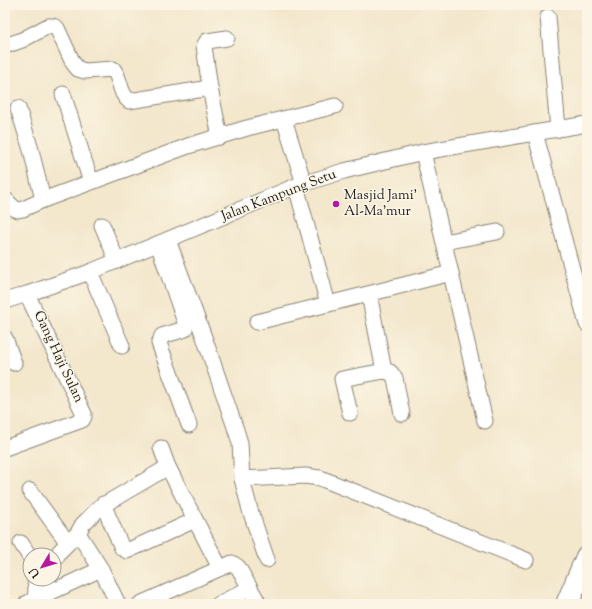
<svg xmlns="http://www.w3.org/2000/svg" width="592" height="609" viewBox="0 0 592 609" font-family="'Sorts Mill Goudy',serif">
<rect width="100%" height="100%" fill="#fcf5e5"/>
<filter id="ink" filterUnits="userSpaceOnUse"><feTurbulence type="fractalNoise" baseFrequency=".025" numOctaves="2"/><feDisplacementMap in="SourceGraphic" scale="8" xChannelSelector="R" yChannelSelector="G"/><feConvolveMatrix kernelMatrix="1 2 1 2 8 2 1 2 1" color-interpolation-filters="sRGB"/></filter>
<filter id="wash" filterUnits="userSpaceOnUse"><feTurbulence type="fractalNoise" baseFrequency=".012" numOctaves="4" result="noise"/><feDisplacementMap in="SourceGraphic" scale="16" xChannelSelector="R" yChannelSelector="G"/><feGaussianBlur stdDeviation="0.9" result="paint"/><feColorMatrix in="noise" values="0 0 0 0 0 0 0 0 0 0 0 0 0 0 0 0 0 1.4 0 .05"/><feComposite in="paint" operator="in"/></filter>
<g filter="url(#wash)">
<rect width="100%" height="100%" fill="#f3e7cc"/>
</g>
<g filter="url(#ink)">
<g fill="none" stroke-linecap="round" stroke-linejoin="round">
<defs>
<g id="minor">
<path d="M548 17 558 129"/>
<path d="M5 46 22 40 48 26H53L57 28 73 63 78 69 85 71 113 69C122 80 118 92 129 101L210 88"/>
<path d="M63 94 91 182"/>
<path d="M18 108 31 150 43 200"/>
<path d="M284 119 304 184"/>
<path d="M535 133 587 324"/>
<path d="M220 137 210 88 204 46 207 41 227 38"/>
<path d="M423 152 485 421"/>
<path d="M296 186 328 304"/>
<path d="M5 199 15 209 18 210 23 209 43 200 188 146 247 128 335 106"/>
<path d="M102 225 117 261"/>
<path d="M168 240 204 337 236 430 240 443 242 479 305 476 320 478 526 560"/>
<path d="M444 242 497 232"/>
<path d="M158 244 186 325 185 329 162 336 159 343 189 425"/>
<path d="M90 272 122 346"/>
<path d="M5 301 27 294 90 272 296 186 344 171 423 152 587 124"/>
<path d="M257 322 451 273"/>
<path d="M5 338 14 363"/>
<path d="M384 371 390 372 395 378 402 414"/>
<path d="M350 413 342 379 384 371 369 294"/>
<path d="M5 448 82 420 84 417V414L27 294"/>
<path d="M161 448 168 467 220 568"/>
<path d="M242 479 250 510 267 560"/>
<path d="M30 491 68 543"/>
<path d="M103 504 122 548 127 551 195 520"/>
<path d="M78 533 101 569 118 604"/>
<path d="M21 543 30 557"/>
<path d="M54 561 59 552 78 533 83 524 100 507 168 467"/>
<path d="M47 594 101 569"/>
<path d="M47 603 48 579"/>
<path d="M26 604 35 599 36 591 35 579"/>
<path d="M140 604 232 563 238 567 259 604"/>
<path d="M219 604 250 588"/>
</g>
<path id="highway" d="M567 604 587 557"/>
</defs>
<use href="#minor" stroke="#888274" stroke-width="17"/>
<use href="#highway" stroke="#888274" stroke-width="24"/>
<use href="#minor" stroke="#fff" stroke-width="15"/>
<use href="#highway" stroke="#fff" stroke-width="22"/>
</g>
</g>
<circle fill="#b5179e" stroke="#fcf5e5" stroke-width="1.5" cx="336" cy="204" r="4"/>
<g text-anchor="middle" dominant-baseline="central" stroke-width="3" stroke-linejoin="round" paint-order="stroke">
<g font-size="14" fill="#1c1c1c" stroke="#fcf5e5">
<text transform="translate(279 196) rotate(-21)">Jalan Kampung Setu</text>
<text transform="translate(58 357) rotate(65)">Gang Haji Sulan</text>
</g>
<g font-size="14" fill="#1c1c1c" stroke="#fcf5e5" text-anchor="start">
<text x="344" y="196">Masjid Jami'<tspan x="344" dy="16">Al-Ma'mur</tspan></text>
</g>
</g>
<rect width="592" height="609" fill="none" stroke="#fcf5e5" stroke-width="20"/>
<g transform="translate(42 567) rotate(232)"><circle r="19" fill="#fcf5e5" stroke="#a29e95"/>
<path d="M0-3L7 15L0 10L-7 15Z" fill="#b5179e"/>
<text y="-6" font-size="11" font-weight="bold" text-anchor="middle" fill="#1c1c1c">U</text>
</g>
</svg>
